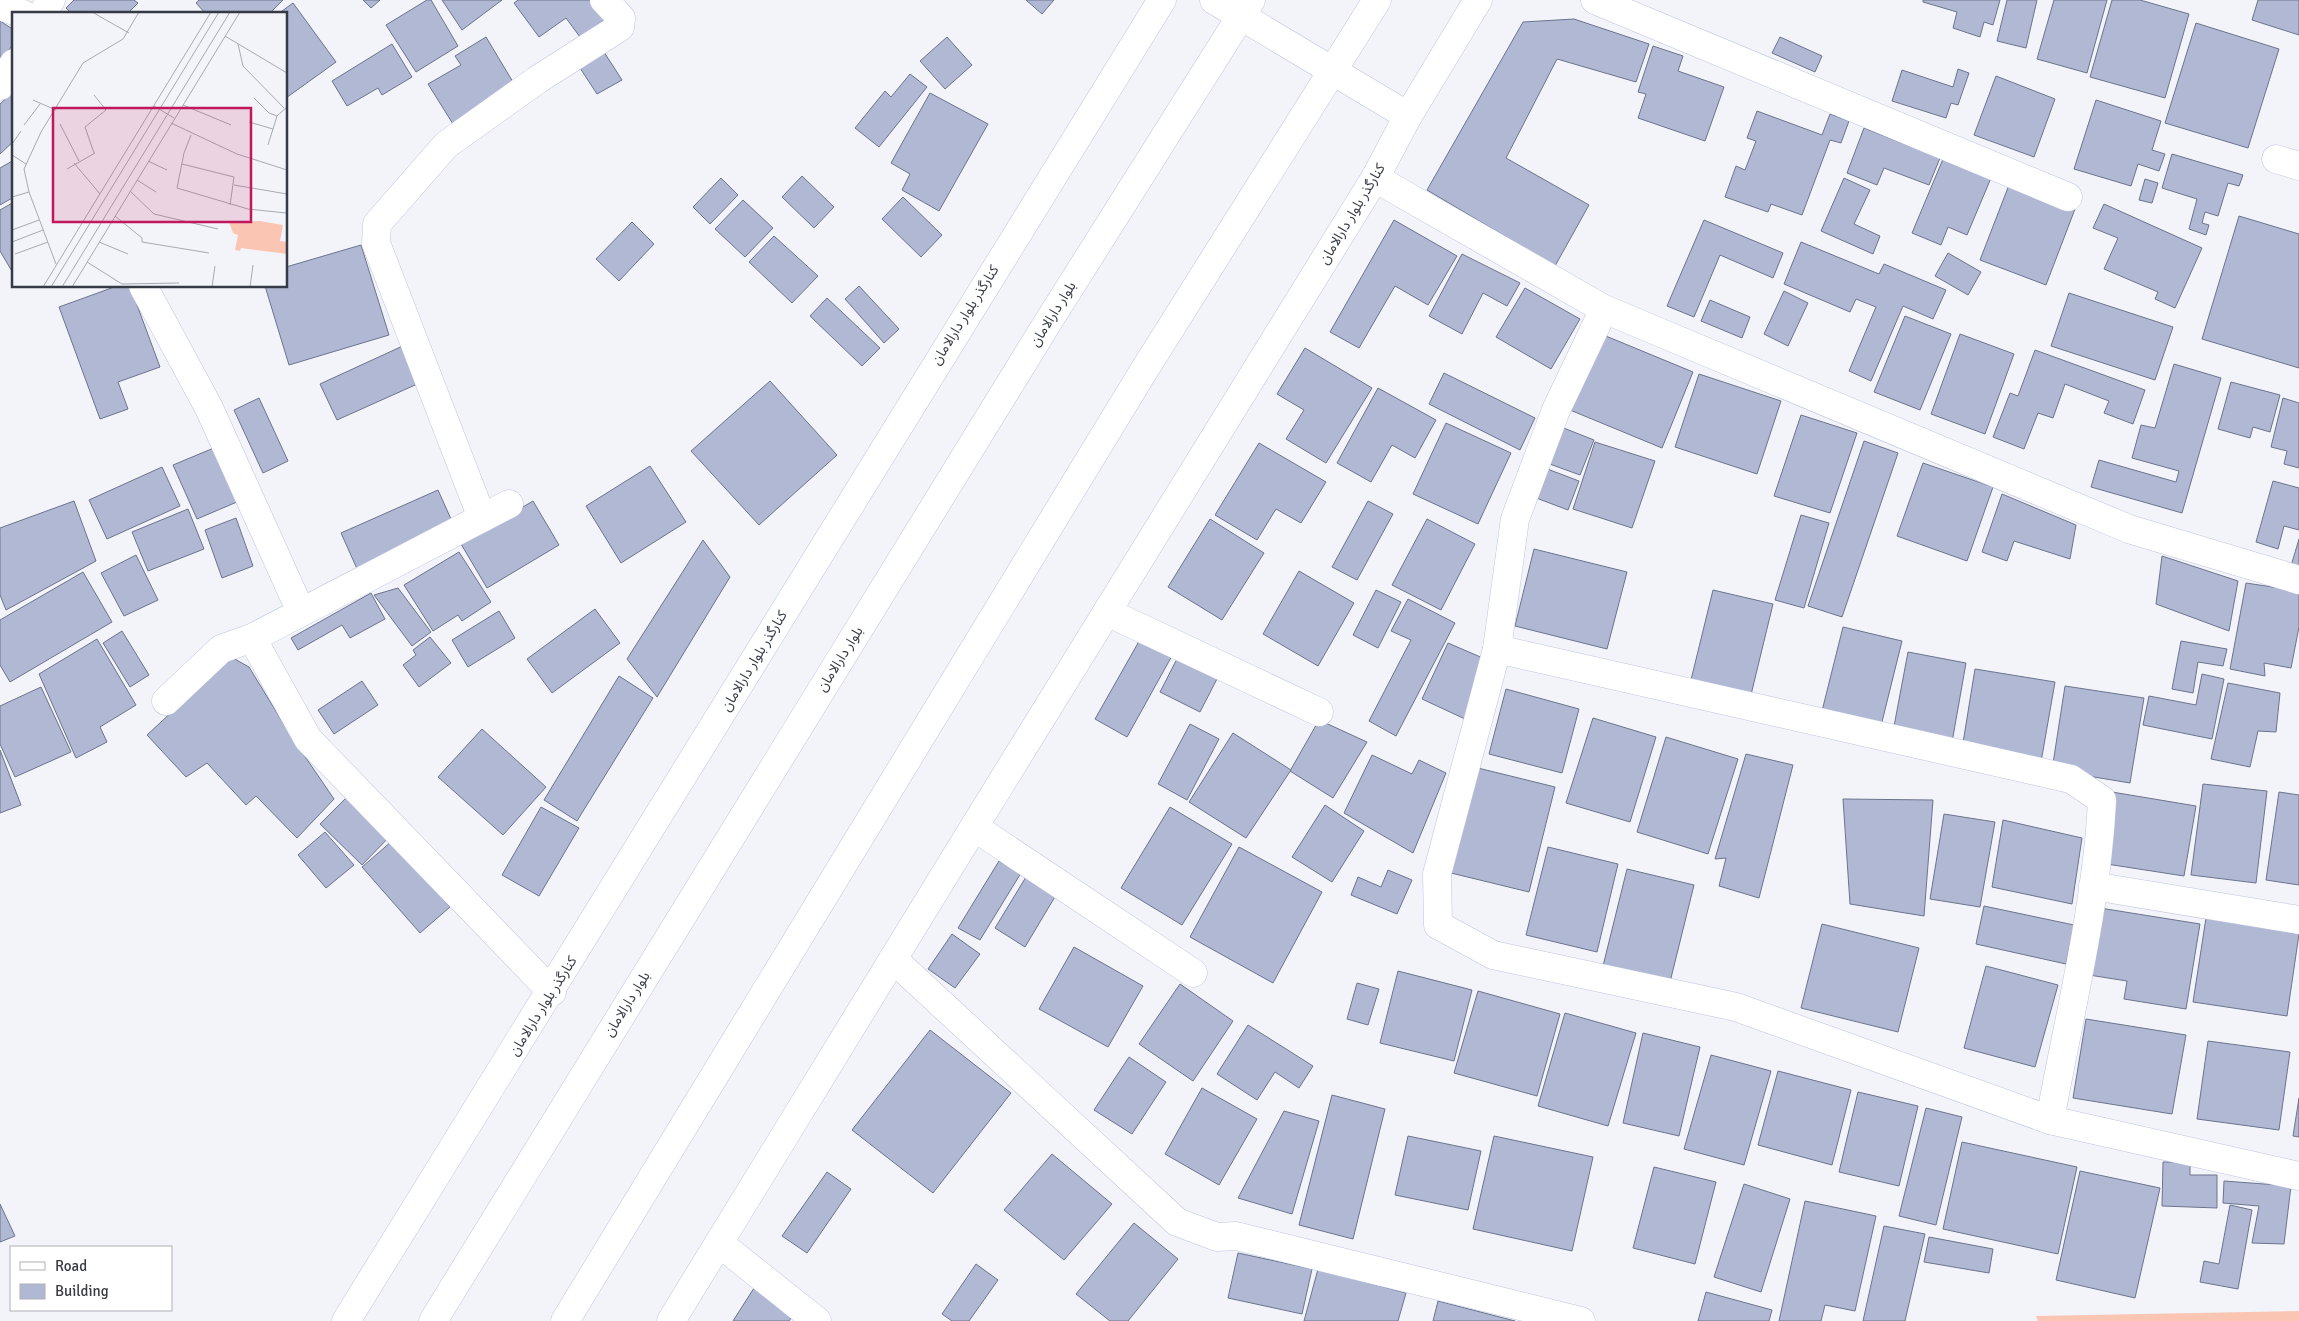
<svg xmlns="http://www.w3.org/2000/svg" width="2299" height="1321" viewBox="0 0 2299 1321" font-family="Signika,'Noto Sans Arabic',sans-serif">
<rect width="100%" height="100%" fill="#f2f4fa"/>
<path fill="#fac5b3" d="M2299 1311V1321H2038L2036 1316Z"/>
<g fill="#b0b8d4" stroke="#6c748d">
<path d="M74 0H134L138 3 127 14H72L66 8Z"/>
<path d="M199 0H283L269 14H206L196 3Z"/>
<path d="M363 0H380L371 8Z"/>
<path d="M427 0H431L458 46 416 72 386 25Z"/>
<path d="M442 0H502L462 30Z"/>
<path d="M518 0H589L604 20 580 37 566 18 539 37 514 3Z"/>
<path d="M1026 0H1054L1042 14Z"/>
<path d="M1923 0H2000L1993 25 1984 22 1980 37 1953 28 1957 12 1923 2Z"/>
<path d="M2007 0H2037L2026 48 1997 41Z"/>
<path d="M2054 0H2107L2087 73 2037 59Z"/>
<path d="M2112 0H2140L2189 14 2165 98 2090 77Z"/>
<path d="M2258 0H2299V35L2252 20Z"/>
<path d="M293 3 336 62 286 98V14H278Z"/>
<path d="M1574 19 1649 44 1636 82 1557 59 1506 158 1589 205 1555 266 1427 190 1523 22Z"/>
<path d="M0 21 14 30V43L0 62Z"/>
<path d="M2196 23 2279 49 2248 148 2165 123Z"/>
<path d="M486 37 516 87 453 124 428 84 461 65 455 56Z"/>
<path d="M947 37 972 65 945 89 920 61Z"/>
<path d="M1780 37 1822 56 1815 72 1772 53Z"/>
<path d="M392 44 412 77 382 95 378 88 347 106 332 81Z"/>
<path d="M1653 46 1683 56 1678 71 1724 87 1705 141 1638 118 1646 94 1638 92Z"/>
<path d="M604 52 622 80 597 94 580 68Z"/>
<path d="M1958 69 1969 73 1958 105 1951 103 1946 118 1892 101 1902 70 1953 87Z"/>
<path d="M910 74 927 87 879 147 855 128 885 91 891 97Z"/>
<path d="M1996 76 2055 99 2034 157 1974 135Z"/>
<path d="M13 92 14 141 0 154V104Z"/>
<path d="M930 93 988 124 939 211 902 190 910 174 891 163Z"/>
<path d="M2096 100 2161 121 2152 150 2165 154 2159 171 2138 164 2131 186 2074 169Z"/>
<path d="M1757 111 1822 135 1830 114 1849 121 1841 143 1830 140 1802 215 1771 204 1768 212 1725 197 1736 166 1745 170 1756 141 1747 138Z"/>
<path d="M1864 128 1940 158 1929 185 1884 168 1877 185 1847 173Z"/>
<path d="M2172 154 2243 175 2239 186 2228 183 2218 216 2205 212 2202 223 2209 225 2206 235 2189 229 2197 199 2162 188Z"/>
<path d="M1943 159 1991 178 1967 235 1948 227 1941 245 1912 233Z"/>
<path d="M14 160V197L0 205V168Z"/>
<path d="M802 176 834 207 814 228 782 197Z"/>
<path d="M721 178 738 195 710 224 693 207Z"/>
<path d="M1844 178 1870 190 1854 224 1880 236 1873 254 1821 231Z"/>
<path d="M2145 179 2158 183 2152 203 2139 200Z"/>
<path d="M2009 185 2075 209 2046 285 1980 260Z"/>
<path d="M903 197 942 235 921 257 882 219Z"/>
<path d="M743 200 773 228 745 257 715 229Z"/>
<path d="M14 202V273H13L0 251V210Z"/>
<path d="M2104 204 2202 248 2175 308 2155 299 2158 292 2104 269 2118 238 2093 228Z"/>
<path d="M2239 216 2299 234V368L2202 339Z"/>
<path d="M1394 220 1457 256 1428 305 1395 286 1359 348 1330 332Z"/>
<path d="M1704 220 1783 253 1773 278 1720 255 1694 317 1667 306Z"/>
<path d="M632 222 654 244 619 281 596 259Z"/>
<path d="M774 236 818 276 792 303 749 262Z"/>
<path d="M1801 242 1879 274 1884 264 1946 290 1933 319 1903 306 1871 381 1849 371 1876 307 1856 299 1850 312 1784 284Z"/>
<path d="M361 245 389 335 289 365 265 286H286V267Z"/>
<path d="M1948 253 1981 272 1968 295 1935 276Z"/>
<path d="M1462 254 1520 283 1507 306 1483 293 1462 334 1429 316Z"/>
<path d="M117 286H130L160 367 118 382 128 409 100 419 59 307Z"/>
<path d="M859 286 899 329 884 343 845 299Z"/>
<path d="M1525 288 1580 319 1551 369 1496 337Z"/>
<path d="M1784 291 1808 303 1788 346 1764 334Z"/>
<path d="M2069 293 2173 327 2155 380 2051 346Z"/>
<path d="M827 298 880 348 862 366 810 316Z"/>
<path d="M1710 300 1750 317 1742 338 1701 321Z"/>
<path d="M1905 316 1951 334 1920 410 1874 392Z"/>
<path d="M1601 334 1693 372 1662 448 1570 410Z"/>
<path d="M1960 334 2014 354 1985 434 1931 414Z"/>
<path d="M407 344 424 381 337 420 320 384Z"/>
<path d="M1305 348 1372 388 1326 463 1286 439 1304 410 1277 394Z"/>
<path d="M2035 350 2145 390 2133 424 2104 413 2109 401 2065 384 2053 418 2038 413 2024 449 1993 437 2010 393 2018 396Z"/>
<path d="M2174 364 2221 378 2182 513 2091 487 2099 460 2176 482 2179 471 2132 458 2141 425 2155 428Z"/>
<path d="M1444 373 1535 418 1520 450 1429 404Z"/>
<path d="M1699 374 1781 401 1757 474 1675 447Z"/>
<path d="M770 381 837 455 759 525 691 451Z"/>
<path d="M2231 382 2280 395 2270 432 2253 427 2250 438 2218 429Z"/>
<path d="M1378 388 1436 420 1415 458 1392 445 1371 482 1337 463Z"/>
<path d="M259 398 288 461 263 473 234 410Z"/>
<path d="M2283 398 2299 403V468L2284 464 2287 451 2271 447Z"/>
<path d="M1801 415 1857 433 1830 513 1774 496Z"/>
<path d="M1446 423 1511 453 1478 524 1413 494Z"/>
<path d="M1561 427 1594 440 1580 475 1547 463Z"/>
<path d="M1864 441 1898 453 1842 617 1808 606Z"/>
<path d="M1595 442 1655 461 1632 528 1573 509Z"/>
<path d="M1259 443 1326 482 1301 523 1276 509 1257 540 1215 515Z"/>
<path d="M221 445 244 499 197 519 173 465Z"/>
<path d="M1923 463 1993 487 1967 561 1897 536Z"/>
<path d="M650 466 686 522 621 563 586 506Z"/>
<path d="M162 467 180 506 107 539 89 500Z"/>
<path d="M1542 467 1579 481 1568 510 1531 496Z"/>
<path d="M2273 481 2299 488V530L2284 526 2278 549 2256 542Z"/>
<path d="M438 490 455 528 358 571 341 533Z"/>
<path d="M2002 494 2076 525 2070 559 2014 541 2007 561 1982 552Z"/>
<path d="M74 501 96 561 6 610 0 595V528Z"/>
<path d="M533 501 559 545 487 588 461 544Z"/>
<path d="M1368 501 1393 514 1357 580 1332 567Z"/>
<path d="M188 509 204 549 148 571 132 532Z"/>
<path d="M1801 515 1829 523 1804 608 1775 600Z"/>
<path d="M236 518 253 566 222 578 205 530Z"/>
<path d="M1210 519 1264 553 1222 620 1168 587Z"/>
<path d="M1427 519 1475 544 1441 610 1392 585Z"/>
<path d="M2299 539V568L2291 566Z"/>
<path d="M703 540 730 577 657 697 627 659Z"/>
<path d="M1534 549 1627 572 1607 649 1515 626Z"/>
<path d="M459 552 491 602 462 621 458 615 433 631 404 585Z"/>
<path d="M136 555 158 600 124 616 101 573Z"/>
<path d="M2162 556 2238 581 2229 631 2156 604Z"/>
<path d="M1299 571 1354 603 1318 666 1263 634Z"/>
<path d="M83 572 112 622 10 682 0 665V620Z"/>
<path d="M2246 583 2299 591V627L2291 668 2264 663 2265 676 2230 669Z"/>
<path d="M398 588 431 632 412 646 374 595Z"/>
<path d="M1376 590 1401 602 1378 648 1353 635Z"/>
<path d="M1713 590 1773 604 1749 703 1689 688Z"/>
<path d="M371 593 385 619 350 638 342 625 298 650 291 638Z"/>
<path d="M1408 599 1455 623 1396 736 1369 721 1411 640 1391 631Z"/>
<path d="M595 609 620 643 552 693 527 659Z"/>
<path d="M499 611 515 638 468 667 452 640Z"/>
<path d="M1843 627 1902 641 1879 734 1820 719Z"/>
<path d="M122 631 149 675 130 687 103 643Z"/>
<path d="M1142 636 1173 654 1127 737 1095 719Z"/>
<path d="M430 637 451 663 419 687 403 665 416 655 413 650Z"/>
<path d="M97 639 136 705 100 727 107 742 76 758 39 674Z"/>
<path d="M2181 641 2227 649 2223 666 2198 662 2193 693 2172 689Z"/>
<path d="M1448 643 1492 662 1465 719 1422 699Z"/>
<path d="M1908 652 1966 663 1951 748 1892 737Z"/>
<path d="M1179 655 1219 675 1200 712 1160 692Z"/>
<path d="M231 657 249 667 291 736 334 799 297 838 256 796 246 805 207 763 186 777 147 735Z"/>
<path d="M1975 669 2055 682 2041 762 1962 749Z"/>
<path d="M2202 674 2224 679 2212 739 2143 725 2149 696 2196 705Z"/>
<path d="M619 676 653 698 577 821 544 800Z"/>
<path d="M362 681 378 705 334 734 318 710Z"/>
<path d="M2228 683 2280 693 2276 732 2258 731 2250 767 2211 759Z"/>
<path d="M2065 686 2144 698 2130 783 2052 770Z"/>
<path d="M41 687 71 752 15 777 0 744V706Z"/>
<path d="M1506 689 1579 709 1562 773 1489 754Z"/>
<path d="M1593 718 1656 737 1630 822 1566 803Z"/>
<path d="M1319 720 1367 742 1333 798 1290 771Z"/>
<path d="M1190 724 1219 739 1187 800 1158 784Z"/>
<path d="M482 729 546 787 503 835 438 777Z"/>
<path d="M1233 733 1291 770 1246 838 1189 802Z"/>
<path d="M1666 737 1738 759 1708 854 1637 832Z"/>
<path d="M0 750 21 805 0 813Z"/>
<path d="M1746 754 1793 765 1759 898 1719 886 1726 858 1715 859Z"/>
<path d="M1372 755 1412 774 1419 760 1446 773 1413 853 1344 813Z"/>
<path d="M1478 768 1555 787 1529 892 1451 873Z"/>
<path d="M2203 784 2267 791 2256 883 2191 875Z"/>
<path d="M352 792 393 833 362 865 320 824Z"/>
<path d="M2112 792 2196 806 2184 876 2100 863Z"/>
<path d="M2279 792 2299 795V885L2266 880Z"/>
<path d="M1843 799 1933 800 1924 916 1850 904Z"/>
<path d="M1325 805 1364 831 1332 882 1292 857Z"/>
<path d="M541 807 579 828 539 896 502 875Z"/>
<path d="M1170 807 1232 844 1182 925 1121 888Z"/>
<path d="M1944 814 1995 822 1980 907 1930 899Z"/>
<path d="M2003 820 2082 838 2072 904 1992 887Z"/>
<path d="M325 832 354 865 326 888 298 855Z"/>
<path d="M392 841 450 907 420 933 362 867Z"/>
<path d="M1239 847 1322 892 1273 983 1190 937Z"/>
<path d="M1548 847 1618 864 1597 952 1526 935Z"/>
<path d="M999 861 1021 873 980 940 958 928Z"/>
<path d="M1627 869 1694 885 1670 982 1603 966Z"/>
<path d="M1388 870 1412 880 1397 914 1351 895 1358 877 1381 887Z"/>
<path d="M1029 872 1059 890 1025 947 995 928Z"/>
<path d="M1984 906 2074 925 2066 964 1976 944Z"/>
<path d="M2100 908 2200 924 2186 1009 2124 999 2127 981 2089 975Z"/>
<path d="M2206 918 2299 934 2287 1016 2193 1002Z"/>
<path d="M1822 924 1919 948 1898 1032 1801 1008Z"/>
<path d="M952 934 980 954 955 988 928 969Z"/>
<path d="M1074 947 1143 986 1108 1047 1039 1009Z"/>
<path d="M1986 966 2058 985 2035 1067 1964 1048Z"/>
<path d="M1398 971 1472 990 1454 1061 1380 1043Z"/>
<path d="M1357 983 1379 989 1368 1025 1347 1019Z"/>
<path d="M1180 984 1233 1021 1193 1081 1139 1044Z"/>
<path d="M1478 991 1560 1014 1537 1096 1454 1073Z"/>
<path d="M1565 1013 1636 1033 1608 1126 1538 1106Z"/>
<path d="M2086 1019 2186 1035 2172 1114 2073 1098Z"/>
<path d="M1248 1025 1313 1066 1299 1088 1275 1072 1257 1100 1217 1074Z"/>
<path d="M930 1030 1011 1093 933 1193 852 1130Z"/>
<path d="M1643 1033 1700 1047 1679 1136 1623 1123Z"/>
<path d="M2208 1041 2290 1052 2279 1130 2197 1119Z"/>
<path d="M1711 1055 1771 1071 1744 1165 1684 1149Z"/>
<path d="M1129 1057 1166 1082 1132 1134 1094 1110Z"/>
<path d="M1778 1071 1851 1090 1832 1165 1758 1145Z"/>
<path d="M1202 1088 1257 1119 1219 1185 1165 1154Z"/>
<path d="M1858 1092 1918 1106 1899 1186 1839 1172Z"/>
<path d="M1332 1095 1385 1109 1353 1239 1299 1225Z"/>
<path d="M2299 1098V1137L2293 1136Z"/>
<path d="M1926 1108 1962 1117 1936 1225 1899 1216Z"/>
<path d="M1284 1111 1319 1121 1292 1214 1238 1198Z"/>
<path d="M1408 1136 1481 1151 1468 1210 1395 1195Z"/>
<path d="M1494 1136 1593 1157 1572 1251 1473 1229Z"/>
<path d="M1962 1142 2077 1167 2058 1254 1943 1229Z"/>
<path d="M1052 1154 1112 1204 1064 1260 1004 1210Z"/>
<path d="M2163 1162H2190V1175H2217V1208L2162 1206Z"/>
<path d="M1654 1167 1716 1182 1695 1264 1633 1248Z"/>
<path d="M2080 1171 2160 1188 2135 1298 2056 1280Z"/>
<path d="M827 1172 851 1189 807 1253 782 1236Z"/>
<path d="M2224 1181 2291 1186 2284 1244 2252 1243 2259 1206 2223 1203Z"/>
<path d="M1744 1184 1790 1199 1761 1292 1714 1277Z"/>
<path d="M1805 1201 1876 1216 1855 1311 1825 1305 1821 1321H1779Z"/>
<path d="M0 1204 15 1236 0 1242Z"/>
<path d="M2230 1205 2252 1210 2238 1289 2200 1282 2204 1261 2219 1264Z"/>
<path d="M1134 1223 1178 1259 1128 1321H1110L1076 1294Z"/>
<path d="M1884 1226 1925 1234 1905 1321H1863Z"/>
<path d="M1929 1237 1993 1249 1989 1273 1924 1262Z"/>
<path d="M1238 1253 1312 1269 1302 1314 1228 1298Z"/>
<path d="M976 1264 998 1280 969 1321H952L942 1314Z"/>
<path d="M1318 1269 1406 1293 1398 1321H1304Z"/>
<path d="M754 1288 794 1313 789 1321H733Z"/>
<path d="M1706 1292 1772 1310 1769 1321H1698Z"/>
<path d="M1438 1301 1515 1321H1433Z"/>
</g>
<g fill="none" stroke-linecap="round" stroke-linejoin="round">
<defs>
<g id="street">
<path d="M1595 0 2068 197"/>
<path d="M0 6 23 14"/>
<path d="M42 14 51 0"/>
<path d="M0 86 14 63"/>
<path d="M2276 159 2299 166"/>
<path d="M1375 178 1604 309 2129 529 2299 580"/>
<path d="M143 286 209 408 301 612"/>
<path d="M1604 309 1556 410 1515 519 1497 649 1437 874 1438 925 1493 955 1736 1007 2050 1120 2299 1176"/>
<path d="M482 518 376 243 377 224 446 145 537 80 620 27 621 18 604 0"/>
<path d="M1107 612 1319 712"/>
<path d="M252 638 308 739 552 992"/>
<path d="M1497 649 2071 779 2102 800C2097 906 2069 1015 2050 1120"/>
<path d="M166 701 221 649 252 638 509 504"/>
<path d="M974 827 1193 973"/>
<path d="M2093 886 2299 920"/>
<path d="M893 959 1177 1222 1217 1237 1236 1236 1581 1321"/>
<path d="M719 1243 817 1321"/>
</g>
<g id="secondary">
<path d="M1214 0 1408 116"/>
<path d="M346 1321C621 882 887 439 1162 0"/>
<path d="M433 1321 1048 322 1251 0"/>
<path d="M565 1321 1143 372 1377 0"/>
<path d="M671 1321 974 827 1375 178 1408 116 1478 0"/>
</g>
</defs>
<use href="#street" stroke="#bcc5e1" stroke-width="29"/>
<use href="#secondary" stroke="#bcc5e1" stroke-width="29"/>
<use href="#street" stroke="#fff" stroke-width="28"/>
<use href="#secondary" stroke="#fff" stroke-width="28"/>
</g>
<g text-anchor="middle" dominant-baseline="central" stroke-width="4" stroke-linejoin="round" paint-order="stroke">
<g font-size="14" fill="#363a45" stroke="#fff">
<text transform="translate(1352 214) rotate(-59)">کنارگذر بلوار دارالامان</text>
<text transform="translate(1053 314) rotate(-58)">بلوار دارالامان</text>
<text transform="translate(965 315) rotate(-58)">کنارگذر بلوار دارالامان</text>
<text transform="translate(840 659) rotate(-58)">بلوار دارالامان</text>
<text transform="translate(754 661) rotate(-59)">کنارگذر بلوار دارالامان</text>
<text transform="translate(627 1004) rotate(-58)">بلوار دارالامان</text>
<text transform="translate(543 1006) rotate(-58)">کنارگذر بلوار دارالامان</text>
</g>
</g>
<g transform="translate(12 12)">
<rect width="275" height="275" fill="#f2f4fa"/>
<path d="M248 209 271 213 268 229 275 230V242L229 236 228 239 223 238 226 223 221 221 217 210Z" fill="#fac5b3"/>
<path fill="none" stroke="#a7aab2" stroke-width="1" d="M80 0 117 21M213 24 275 61M226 32 231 54 272 96M82 83 94 98 73 115 82 141M242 86 257 101 265 104M21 88 44 98M171 93 219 113M142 94 162 106M237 110 261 117M159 111 225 142 275 158M48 112 67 149M12 113 28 92M179 123 172 141 165 176 236 197 274 201M0 132 9 119M256 133 265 104 275 95M0 143 14 152M136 149 155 158M62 151 88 182M170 152 222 165 218 193M55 157 83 141M125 168 144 180M222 173 275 182M118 179 142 202 206 217M0 185 17 180M103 204 130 226V230L197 241M0 218 27 208M0 230 31 218M87 230 116 242M3 242 36 230M75 250 110 272 167 271M44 252 17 180 12 157 29 120 71 51 111 27 127 0M31 275 199 0M39 275 207 0M50 275 218 0M60 275 228 0M200 275 203 254M238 275 241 253"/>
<path fill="#c2185b" fill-opacity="0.15" stroke="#c2185b" stroke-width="2.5" d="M41 96H239V210H41Z"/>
<rect width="275" height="275" fill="none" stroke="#363a45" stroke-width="2.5"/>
</g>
<rect x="10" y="1246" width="162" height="65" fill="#ffffff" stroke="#afb0b5"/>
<rect x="20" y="1262" width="25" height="8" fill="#ffffff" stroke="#afb0b5"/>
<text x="55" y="1271" font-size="15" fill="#363a45">Road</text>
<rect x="20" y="1284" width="25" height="15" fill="#b0b8d4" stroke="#afb0b5"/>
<text x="55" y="1296" font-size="15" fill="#363a45">Building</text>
</svg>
